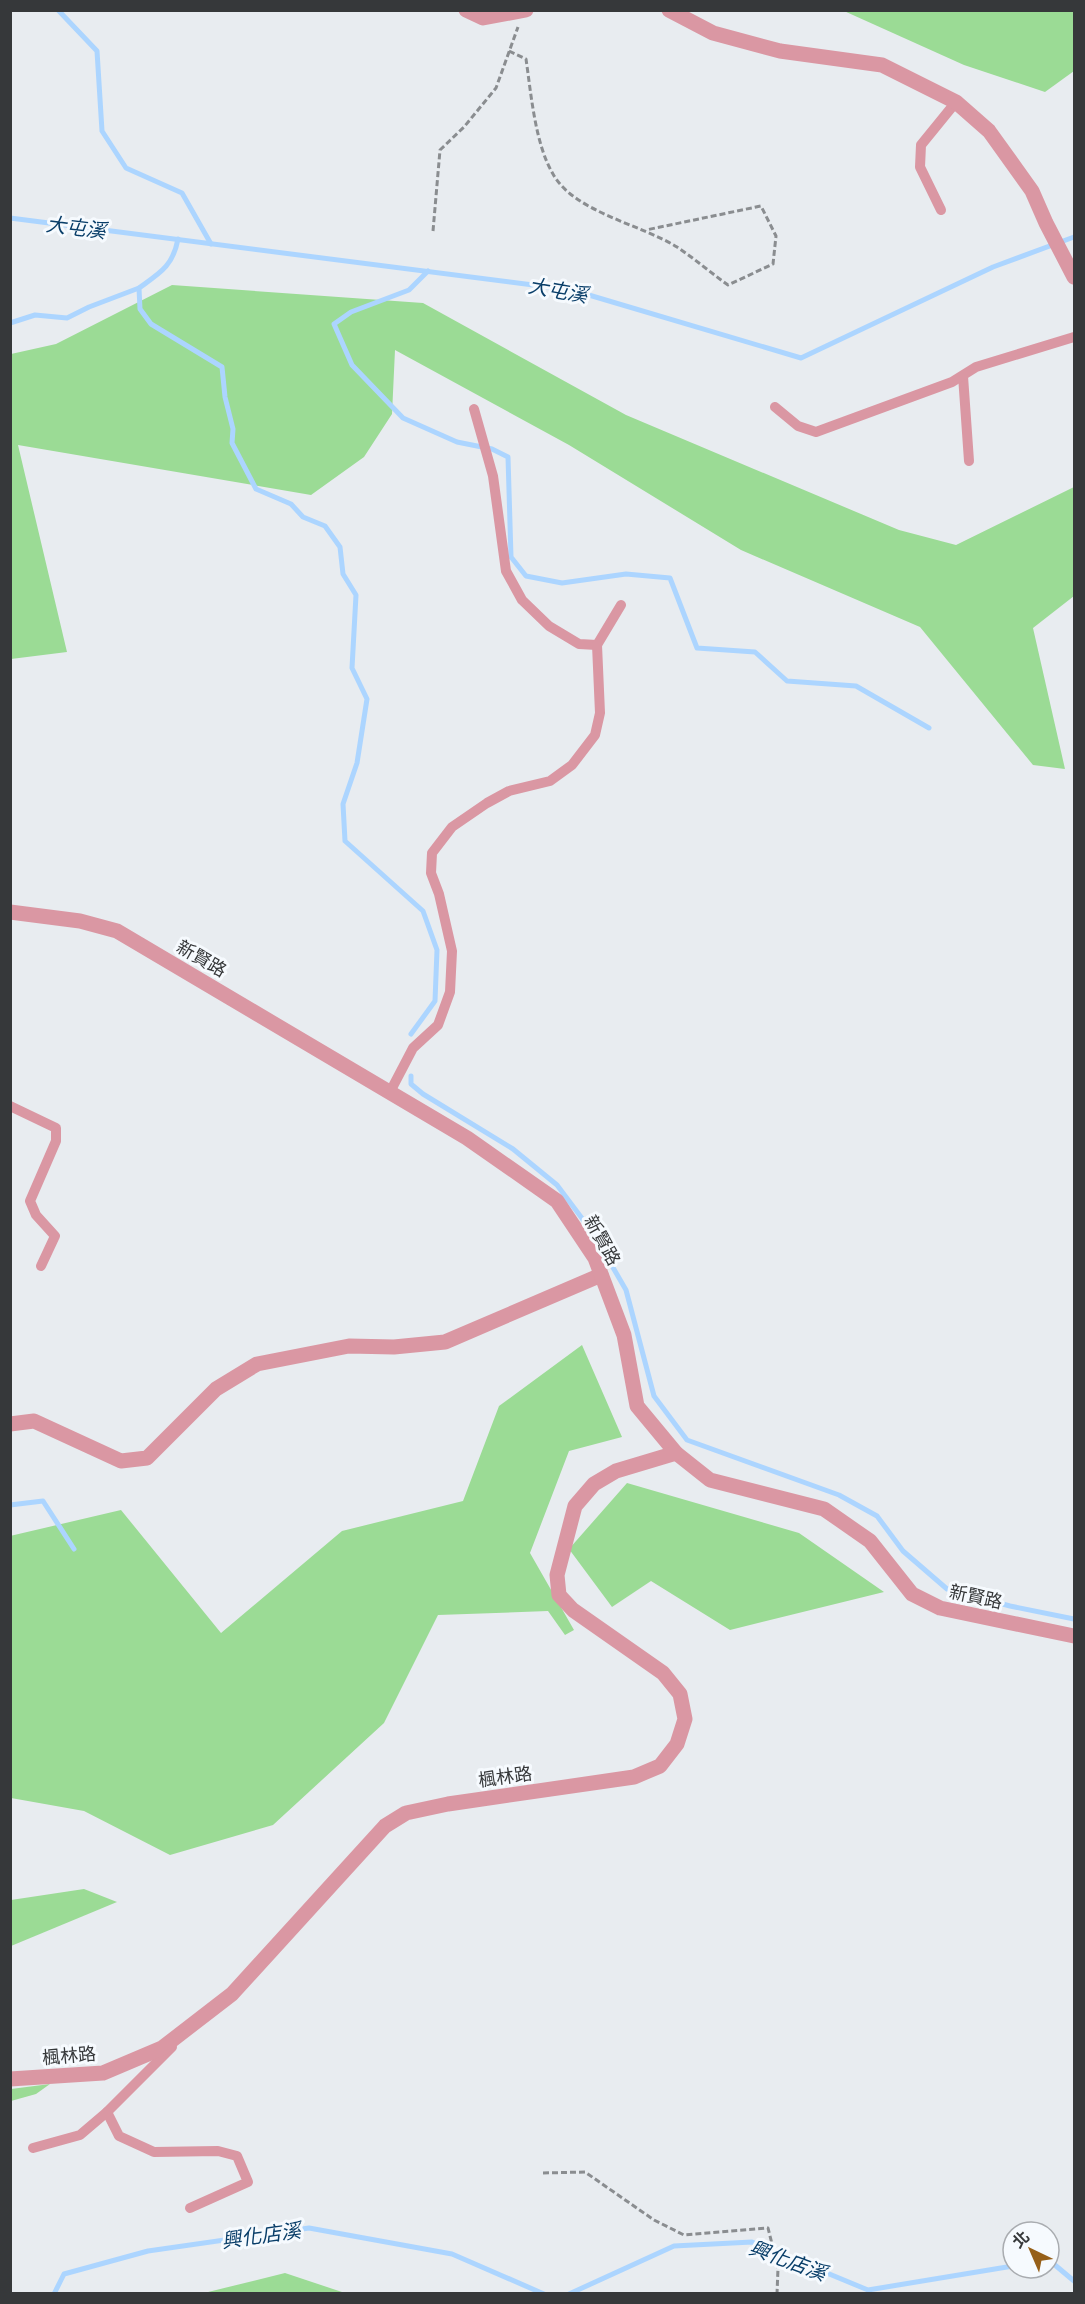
<svg xmlns="http://www.w3.org/2000/svg" width="1085" height="2304" viewBox="0 0 1085 2304" font-family="'Noto Sans','Noto Sans TC',sans-serif">
<rect width="100%" height="100%" fill="#e8ecf0"/>
<g fill="#9bdb95">
<path d="M844 11H1074V71L1045 92 964 65Z"/>
<path d="M172 285 423 303 626 415 899 530 956 545 1074 487V596L1033 628 1065 769 1033 765 920 627 741 550 569 445 395 350 392 414 364 457 311 495 18 445 67 652 11 659V354L56 344Z"/>
<path d="M582 1345 622 1437 569 1451 530 1553 574 1630 565 1635 548 1611 438 1615 384 1723 273 1825 170 1855 84 1811 11 1798 10 1536 121 1510 221 1633 342 1531 463 1501 499 1406Z"/>
<path d="M627 1483 799 1533 884 1592 730 1630 651 1581 612 1607 569 1549Z"/>
<path d="M84 1889 117 1902 11 1946V1900Z"/>
<path d="M50 2084 36 2094 11 2101V2089Z"/>
<path d="M285 2273 345 2293H204Z"/>
</g>
<g fill="none" stroke-linecap="round" stroke-linejoin="round">
<g stroke="#acd5ff" stroke-width="5">
<path d="M58 10 97 51 102 131 126 168 182 193 211 244"/>
<path d="M10 218 572 290 801 358 993 267 1074 237"/>
<path d="M178 239C173 266 160 273 139 288L140 309 151 324 222 367 225 397 233 429 232 443 256 489 291 504 303 517 325 526 340 547 343 574 356 595 352 668 367 699 357 763 343 804 345 841 423 911 437 950 435 1001 411 1034"/>
<path d="M428 271 409 290 351 312 334 324 352 365 403 418 457 442 492 449 508 457 511 557 526 576 562 583 626 574 670 578 697 648 755 652 787 681 856 686 929 728"/>
<path d="M10 323 35 315 67 318 89 307 139 288"/>
<path d="M411 1076V1084L423 1094 513 1149 557 1185 593 1233 626 1290 654 1396 687 1440 839 1495 877 1516 903 1551 947 1589 1010 1606 1074 1619"/>
<path d="M10 1505 43 1501 74 1549"/>
<path d="M1049 2260 1074 2281"/>
<path d="M54 2294 64 2274 148 2251 309 2228 452 2254 544 2294"/>
<path d="M569 2294 674 2246 752 2242 868 2290 1013 2266"/>
</g>
<g stroke="#8a8d90" stroke-width="3" stroke-dasharray="6 3" stroke-linecap="butt">
<path d="M509 51 526 59C531 93 535 144 553 174 574 212 640 224 677 247 695 259 711 273 728 285L773 264 776 236 761 206 646 230"/>
<path d="M433 231 440 150 464 127 496 88 518 27"/>
<path d="M543 2173 585 2172 654 2220 684 2235 768 2228 778 2268 777 2294"/>
</g>
<g stroke="#da97a3" stroke-width="10">
<path d="M941 210 920 167 921 145 956 102"/>
<path d="M963 376 969 461"/>
<path d="M775 407 798 426 816 432 952 382 976 367 1074 337"/>
<path d="M474 409 493 476 506 571 522 600 549 626 579 644 597 645"/>
<path d="M390 1092 413 1048 438 1025 450 992 452 951 439 894 431 873 432 853 452 827 487 803 509 791 550 781 572 765 595 735 600 713 597 645 621 605"/>
<path d="M10 1106 56 1128V1141L30 1201 36 1215 55 1236 41 1266"/>
<path d="M107 2112 119 2136 154 2152 218 2151 237 2156 248 2182 190 2208"/>
<path d="M33 2148 80 2135 107 2112 172 2047"/>
</g>
<g stroke="#da97a3" stroke-width="15">
<path d="M466 10 483 18 526 10"/>
<path d="M669 10 713 33 780 51 882 65 956 102 989 131 1032 191 1046 223 1074 277"/>
<path d="M10 1424 34 1421 121 1461 147 1458 216 1389 257 1364 349 1346 394 1347 445 1342 601 1275"/>
</g>
<g stroke="#da97a3" stroke-width="15">
<path d="M10 912 80 921 117 931 467 1138 557 1201 595 1258 624 1335 637 1406 676 1453 710 1480 824 1509 870 1541 912 1594 940 1608 1074 1636"/>
<path d="M10 2079 103 2073 162 2048 232 1994 385 1826 406 1813 448 1804 634 1777 660 1766 677 1744 685 1719 680 1694 663 1673 573 1610 559 1595 557 1575 575 1506 594 1484 616 1471 676 1453"/>
</g>
</g>
<g text-anchor="middle" dominant-baseline="central" stroke-width="6" stroke-linejoin="round" paint-order="stroke">
<g font-size="18" fill="#36383a" stroke="#f6fafe">
<text transform="translate(202 958) rotate(30)">新賢路</text>
<text transform="translate(603 1240) rotate(61)">新賢路</text>
<text transform="translate(976 1596) rotate(12)">新賢路</text>
<text transform="translate(505 1776) rotate(-8)">楓林路</text>
<text transform="translate(69 2055) rotate(-5)">楓林路</text>
</g>
<g font-size="20" font-style="italic" fill="#093e69" stroke="#f6fafe">
<text transform="translate(76 227) rotate(7)">大屯溪</text>
<text transform="translate(558 290) rotate(10)">大屯溪</text>
<text transform="translate(261 2235) rotate(-8)">興化店溪</text>
<text transform="translate(788 2260) rotate(20)">興化店溪</text>
</g>
</g>
<rect width="1085" height="2304" fill="none" stroke="#36383a" stroke-width="24"/>
<g transform="translate(1031 2250) rotate(316)"><circle r="28" fill="#f6fafe" stroke="#a9acb0" stroke-width="1.5"/>
<path d="M0-4.5L10 22L0 15L-10 22Z" fill="#965f18"/>
<text y="-9" font-size="16" font-weight="bold" text-anchor="middle" fill="#36383a">北</text>
</g>
</svg>
